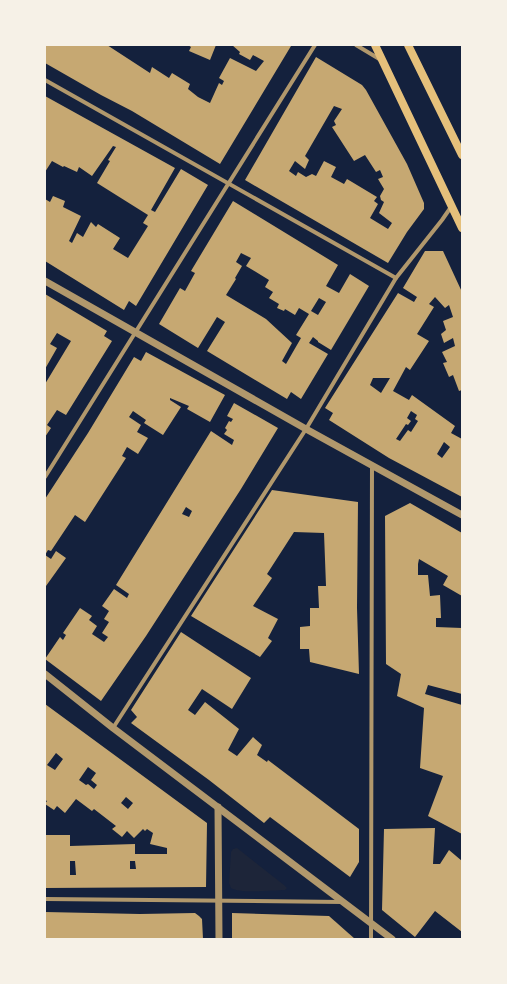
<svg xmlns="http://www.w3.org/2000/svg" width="507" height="984" viewBox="0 0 507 984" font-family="'Source Sans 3',sans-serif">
<rect width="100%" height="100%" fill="#14213d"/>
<path fill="#1d2539" d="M237 848 284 885 287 888 285 890C273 890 240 894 231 888L229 883 231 852 233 849Z"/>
<g fill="#c6a872" fill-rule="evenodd">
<path d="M45 45H107L150 73 152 67 169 78 172 73 190 84 188 89 198 97 210 103 219 83 222 85 224 81 219 78 230 58 256 71 264 61 253 55 250 60 239 54 240 52 232 45 291 46 220 164 132 111 101 95 45 63Z"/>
<path d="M188 45H216L210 60 189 51 191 47Z"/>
<path d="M316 57 362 85 366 90 407 164 424 203V209L407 232 388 263 245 180ZM334 106 342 109 334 121 336 125 332 127 354 161 365 155 376 172 380 170 383 177 378 179 384 189 380 196 381 200 384 202 379 213 392 223 388 229 370 218 378 204 374 201 377 197 347 179 344 184 331 177 336 167 324 161 316 176 312 174 306 177 298 172 296 176 289 171 295 161 305 169 309 160 305 156Z"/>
<path d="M45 96 175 168 151 210 155 212 181 169 208 185 136 306 129 301 124 310 45 261V199L50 202 53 196 65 201 63 207 81 216 69 241 72 243 77 233 83 237 91 222 96 227 98 224 120 238 113 249 128 258 148 226 143 223 148 215 97 183 110 161 108 160 116 147 113 146 92 176 79 167 77 172 64 166 63 167 52 161 45 172Z"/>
<path d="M233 201 338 265 326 286 339 293 350 274 369 286 331 350 318 342V341L313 337 309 343 328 354 301 399 291 392 287 399 207 351 225 322 217 317 198 348 159 324 180 288 185 291 195 273 191 271ZM241 253 251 258 246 266 269 280 265 287 273 292 269 298 279 304 277 308 284 311 285 309 295 315 299 308 309 314 296 335 301 338 286 364 282 361 292 343 266 319 226 295 236 279 235 278 242 266 236 262ZM319 298 326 302 318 315 311 311Z"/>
<path d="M425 251H443L462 292V390L459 391 453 375 449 377 443 363 447 362 442 352 455 346 453 338 444 343 441 334 446 330 443 321 453 317 449 305 445 308 435 297 429 304 434 307 417 334 429 341 410 370 406 367 393 391 409 400 412 395 455 426 451 433 462 439V497L389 458 329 420 333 413 325 408 398 293 414 302 417 297 403 288ZM373 378H390L381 393 370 385ZM411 411 417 415 415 419 418 421 411 432 408 430 400 441 396 439 406 424 408 425 411 421 407 418ZM444 442 450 447 442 458 437 454Z"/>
<path d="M45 294 107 331 104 336 112 341 66 415 57 410 47 425 51 428 45 437V384L71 341 57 333 50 344 57 348 45 369Z"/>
<path d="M146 352 225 395 210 422 187 409 189 406 170 398V400L181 407 163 435 144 423 146 420 133 411 129 417 141 425 137 432 148 438 138 454 127 447 122 456 126 458 85 522 75 515 51 551 48 550 45 555 51 559 56 551 66 558 46 586H45V499L88 433 134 357 141 361Z"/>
<path d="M234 403 278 428 241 489 146 636 101 701 45 659 60 637 63 640 66 635 63 633 80 608 92 616 89 620 97 626 92 634 104 642 108 637 102 633 109 622 104 619 109 611 102 606 114 589 127 598 129 594 116 585 211 431 232 445 234 440 224 434 227 430 225 428 229 421 231 422 233 419 227 416ZM186 507 192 511 189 517 182 514Z"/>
<path d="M272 490 358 502 357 608 359 674 310 662 309 649H300V627L310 626V608H319L318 586H326L324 533 294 532 267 574 272 578 253 606 278 619 268 638 272 641 260 657 191 616Z"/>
<path d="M410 503 462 533V596L443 585 448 576 419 559 418 564V575H428L430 596 440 595 441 618H436V627L462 628V694L428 685 425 694 462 705V834L428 816 443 776 420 768 424 708 397 696 401 674 386 664 385 516Z"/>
<path d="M181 632 251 678 232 709 202 689 188 710 195 715 205 702 239 729 228 750 237 756 253 737 262 745 257 755 267 762 268 760 359 829V862L350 877 270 817 264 823 209 780 131 723 137 717 131 710Z"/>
<path d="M45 704 207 823 206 887 45 888V835H70V846L135 844V854H167V848L150 844 153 833 147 829 145 831 143 829 134 838 127 831 122 837 112 829 116 826 94 809 92 811 76 799 65 813 57 806 54 810 45 804 47 801 45 800ZM56 753 63 759 55 770 47 765ZM88 767 96 773 91 780 97 785 94 789 88 784 86 785 79 780ZM126 797 133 803 128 809 121 803ZM70 861H75L76 875H70ZM130 861H135L136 869H130Z"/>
<path d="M435 828 433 864H440L449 850 462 861V932L435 911 415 937 382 910 384 829Z"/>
<path d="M45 912 140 914 195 913 199 916 202 919 203 939H45Z"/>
<path d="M232 913 329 916 355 939H232Z"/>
</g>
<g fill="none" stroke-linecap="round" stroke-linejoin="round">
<g stroke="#b1986c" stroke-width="4">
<path d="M356 45 381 60"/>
<path d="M45 80 396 278"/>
<path d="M45 477 315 45"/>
<path d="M113 728 306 429 396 278 442 220 451 207"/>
<path d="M45 899 343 902"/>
<path d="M371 939 372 465"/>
</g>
<g stroke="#b1986c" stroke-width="7">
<path d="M45 281 306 429 462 515"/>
<path d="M45 674 113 728 392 939"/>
<path d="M218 807 219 939"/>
</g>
<g stroke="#e5c07b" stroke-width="8">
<path d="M375 45 462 228"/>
<path d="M408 45 462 155"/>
</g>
</g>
<rect width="507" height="984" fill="none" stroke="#f6f1e7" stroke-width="92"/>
</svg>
